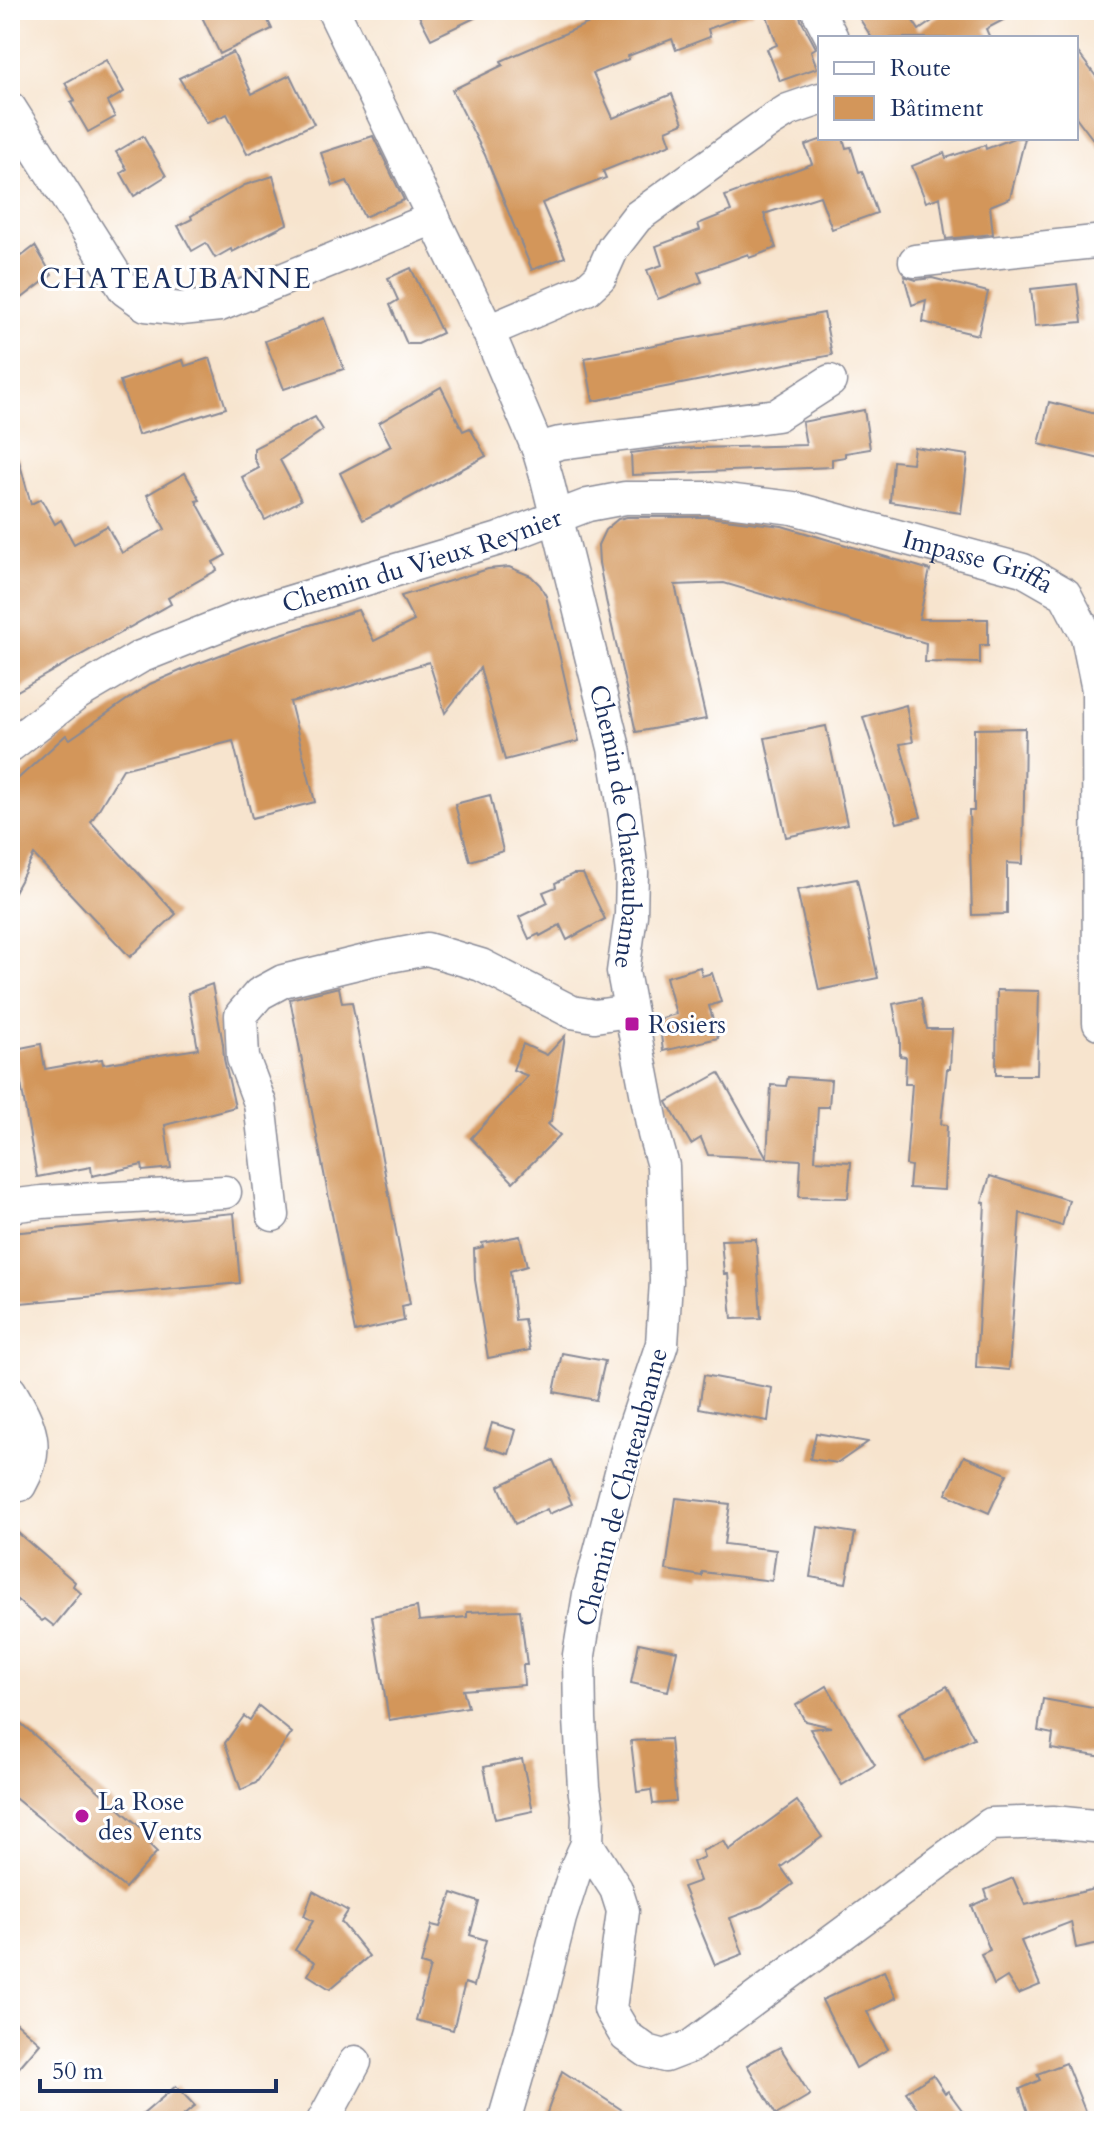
<svg xmlns="http://www.w3.org/2000/svg" width="1114" height="2131" viewBox="0 0 1114 2131" font-family="Cardo,serif">
<rect width="100%" height="100%" fill="#fff"/>
<filter id="ink" filterUnits="userSpaceOnUse"><feTurbulence type="fractalNoise" baseFrequency=".0125" numOctaves="2"/><feDisplacementMap in="SourceGraphic" scale="16" xChannelSelector="R" yChannelSelector="G"/><feConvolveMatrix kernelMatrix="1 2 1 2 8 2 1 2 1" color-interpolation-filters="sRGB"/></filter>
<filter id="wash" filterUnits="userSpaceOnUse"><feTurbulence type="fractalNoise" baseFrequency=".006" numOctaves="4" result="noise"/><feDisplacementMap in="SourceGraphic" scale="32" xChannelSelector="R" yChannelSelector="G"/><feGaussianBlur stdDeviation="1.8" result="paint"/><feColorMatrix in="noise" values="0 0 0 0 0 0 0 0 0 0 0 0 0 0 0 0 0 1.4 0 .05"/><feComposite in="paint" operator="in"/></filter>
<g filter="url(#wash)">
<rect width="100%" height="100%" fill="#f7e4ce"/>
<g id="blocks">
<g fill="#d3965a">
<path d="M217 10H263L272 29 220 54 202 17Z"/>
<path d="M416 10H491L431 39Z"/>
<path d="M619 10H753V12L708 29 710 37 676 50 672 39 628 56 629 59 593 73 613 118 672 94 683 123 666 130 671 144 603 171 606 178 542 203 565 257 532 270 485 155 452 90 503 65 501 61Z"/>
<path d="M765 10H799L801 20 816 48 811 51 817 68 780 81 767 49 777 45Z"/>
<path d="M854 10H906L919 30 948 10H1022L986 29 990 38H872Z"/>
<path d="M1076 50 1104 87V154L1076 117Z"/>
<path d="M233 52 252 94 290 75 314 124 247 154 227 114 207 123 179 78Z"/>
<path d="M106 60 124 92 107 102 115 117 88 132 71 103 75 101 65 83Z"/>
<path d="M143 136 166 176 134 196 121 173 127 169 116 152Z"/>
<path d="M373 136 404 200 364 217 347 181 333 186 321 153Z"/>
<path d="M826 138H843L846 148 851 147 859 172 862 171 877 213 832 229 820 196 764 214 776 248 749 258 748 254 698 272 702 282 658 299 647 270 662 265 656 246 700 230 698 224 731 211 725 196 812 164 805 145Z"/>
<path d="M1014 138H1025L1010 198 990 206 993 234 946 239 940 197 926 202 912 166 944 153 946 158 985 145 986 149Z"/>
<path d="M273 176 287 224 232 252 231 249 215 258 206 243 192 251 178 226 192 219 191 216 245 185Z"/>
<path d="M35 246 52 275 22 298 10 282V265Z"/>
<path d="M411 268 442 333 418 344H407L390 305 398 300 388 278Z"/>
<path d="M904 276 916 280 932 278 988 292 978 335 923 322 926 300 912 305Z"/>
<path d="M1077 284 1082 322 1035 326 1031 289Z"/>
<path d="M824 313 832 355 593 401 585 358Z"/>
<path d="M324 318 344 369 284 389 265 341Z"/>
<path d="M210 358 226 408 138 435 120 381 183 360 185 366Z"/>
<path d="M441 387 463 431 470 428 486 456 391 508 390 506 363 520 340 473 391 446 379 423Z"/>
<path d="M1049 402 1104 416V460L1039 444Z"/>
<path d="M864 410 870 449 845 453V457L832 459V467L632 475 631 453 661 449 806 445 802 422Z"/>
<path d="M315 417 323 430 280 460 301 500 265 520 242 477 259 468 254 458V448Z"/>
<path d="M914 447 968 455 961 513 890 502 893 461 912 463Z"/>
<path d="M18 457 31 504 41 499 55 524 61 520 74 544 107 526 122 553 165 529 147 495 185 473 200 500 196 501 226 555 213 562 217 570 168 598 171 604 10 695V458Z"/>
<path d="M627 517H709L782 526 930 570 919 619H988V645H980V663L925 662 926 643 724 583 675 585 706 719 636 732 606 600 599 563 598 545 605 530 618 519Z"/>
<path d="M509 567 531 576 540 585 546 596 579 741 505 760 480 668 445 713 429 662 341 689 290 702 315 802 252 818 233 741 123 769 91 822 176 914 130 957 34 855 10 899V786L66 735 70 739 150 684 194 665 249 644 358 610 374 641 414 621 401 596 488 569Z"/>
<path d="M906 705 913 742 900 744 921 817 897 823 863 717Z"/>
<path d="M826 726 847 824 786 837 765 738Z"/>
<path d="M1025 728 1023 864 1007 863V914L972 915 969 811H974V729Z"/>
<path d="M490 795 503 851 470 861 455 804Z"/>
<path d="M573 874H583L605 919 567 940 560 925 540 936 539 934 529 939 519 917 548 903 543 892 556 887 555 883Z"/>
<path d="M857 879 878 978 819 990 797 890Z"/>
<path d="M700 967 702 976 712 973 721 1002 709 1006 718 1038 663 1051 659 1019 676 1014 666 977Z"/>
<path d="M212 984 223 1044 224 1059 235 1107 165 1125 171 1168 143 1171 142 1165 92 1176 91 1167 37 1177 15 1049 41 1044 45 1069 102 1059 103 1064 198 1049 188 993Z"/>
<path d="M339 987 342 1003 352 1002 410 1304 402 1306 404 1321 355 1332 290 999Z"/>
<path d="M997 990 1039 991 1037 1075H996Z"/>
<path d="M921 998 927 1029H952L950 1069H947L941 1124 947 1125 944 1190 909 1188 911 1166 906 1165 912 1084H905L906 1057 900 1056V1040L893 1004Z"/>
<path d="M565 1036 551 1121 548 1124 560 1135 513 1182 471 1138 528 1076 513 1070 523 1044 547 1055Z"/>
<path d="M719 1073 767 1158 708 1155 701 1138 691 1144 668 1104 667 1102Z"/>
<path d="M788 1077 831 1080 829 1107H818L815 1160 851 1162 848 1198 799 1197 801 1160 767 1158 771 1085 786 1086Z"/>
<path d="M990 1176 1069 1200 1062 1226 1020 1213 1009 1370 976 1367 985 1203 982 1202Z"/>
<path d="M234 1213 240 1283 10 1304V1233Z"/>
<path d="M520 1236 527 1266 510 1271 515 1320 524 1319 530 1350 488 1358 475 1280 474 1249 483 1247 482 1243Z"/>
<path d="M756 1239 761 1318 732 1319 728 1274H724L721 1240Z"/>
<path d="M562 1353 605 1361 596 1400 554 1392Z"/>
<path d="M704 1375 772 1388 768 1421 699 1408Z"/>
<path d="M492 1423 516 1430 509 1454 485 1447Z"/>
<path d="M816 1433 868 1442 838 1463 810 1459Z"/>
<path d="M964 1456 1007 1474 989 1513 946 1494Z"/>
<path d="M553 1460 572 1504 549 1514 547 1509 515 1524 499 1486Z"/>
<path d="M676 1498 730 1504 724 1544 776 1550 772 1581 702 1572V1576L666 1570Z"/>
<path d="M10 1526 75 1582 73 1586 81 1593 54 1626 45 1619 42 1621 10 1594Z"/>
<path d="M818 1527 855 1533 846 1583 810 1577Z"/>
<path d="M417 1607 419 1621 467 1617V1612L520 1610 527 1665H523L524 1685 463 1690 468 1707 389 1720 372 1616Z"/>
<path d="M639 1643 677 1651 668 1691 631 1683Z"/>
<path d="M827 1686 875 1765 842 1785 810 1729 831 1727 805 1721 796 1705Z"/>
<path d="M947 1686 974 1738 925 1761 898 1713Z"/>
<path d="M1043 1699 1104 1710V1757L1051 1749 1053 1734 1038 1731Z"/>
<path d="M259 1706 292 1733 256 1783 241 1790 225 1743 244 1716 250 1720Z"/>
<path d="M10 1714 153 1838 149 1844 157 1852 125 1888 10 1794Z"/>
<path d="M670 1739 676 1802 653 1804 651 1790 637 1792 631 1741Z"/>
<path d="M522 1759 533 1811 495 1819 484 1767Z"/>
<path d="M797 1801 822 1837 781 1867 793 1884 762 1906 730 1918 743 1954 715 1965 683 1887 700 1881 693 1862 704 1857 702 1851 724 1841 729 1850Z"/>
<path d="M1013 1878 1025 1905 1099 1888 1104 1905V1942L1076 1948 1071 1922 1021 1941 1040 1985 1018 1994 1007 1977 994 1985 981 1954 990 1950 972 1906 988 1899 985 1890Z"/>
<path d="M313 1891 348 1911 341 1922 369 1956 330 1989 308 1975 315 1962 295 1950 313 1921 304 1916Z"/>
<path d="M452 1893 479 1902 470 1935 486 1940 474 1986 465 1983 453 2030 416 2020 430 1967 421 1964 432 1925 440 1927Z"/>
<path d="M884 1971 896 1998 867 2012 888 2049 856 2068 822 2000Z"/>
<path d="M10 2017 40 2043 10 2078Z"/>
<path d="M780 2047 810 2095 776 2115 747 2065Z"/>
<path d="M1066 2063 1089 2121H1031L1020 2089 1040 2080 1037 2074Z"/>
<path d="M562 2071 639 2121H544Z"/>
<path d="M933 2075 945 2093 948 2091 970 2121H926L906 2092Z"/>
<path d="M176 2086 195 2106 177 2121H135Z"/>
</g>
</g>
</g>
<g filter="url(#ink)">
<use href="#blocks" fill-opacity="0" stroke="#898a96" stroke-width="2"/>
<g fill="none" stroke-linecap="round" stroke-linejoin="round">
<defs>
<g id="minor">
<path id="s1" d="M333 10 488 331 538 449 547 479 614 748 625 815 632 873 631 915 623 972 654 1134 663 1166 666 1281 662 1344 629 1442 610 1514 589 1594 579 1655 580 1719 584 1787 588 1814 587 1844 576 1868 560 1918 541 1994 504 2121"/>
<path d="M818 11 832 38"/>
<path d="M10 108 125 290 146 305 181 309 220 305 434 218"/>
<path d="M915 261 1104 241"/>
<path d="M488 331 587 289 600 277 613 248 637 217 769 122 788 110 820 99"/>
<path d="M538 449 560 443 777 415 830 381"/>
<path id="s2" d="M10 746 77 694 140 657 243 616 499 539 588 505 625 498H710L793 508 1023 570 1065 594 1087 636 1098 690 1099 1023"/>
<path d="M10 1206 42 1202 225 1192"/>
<path d="M273 1215 260 1103 243 1058 241 1015 259 994 283 981 374 959 427 949 481 965 572 1012 595 1016 629 1011"/>
<path d="M10 1391C31 1426 41 1448 20 1485"/>
<path d="M587 1844 616 1889 623 1911 610 2009 626 2036 647 2051 665 2056 691 2046 991 1824 1053 1822 1104 1827"/>
<path d="M323 2121 355 2062"/>
</g>
</defs>
<use href="#minor" stroke="#898a96" stroke-width="35"/>
<use href="#minor" stroke="#fff" stroke-width="32"/>
</g>
</g>
<g fill="#b5179e" stroke="#fff" stroke-width="3">
<rect x="624" y="1016" width="16" height="16" rx="4"/>
<circle cx="82" cy="1816" r="8"/>
</g>
<g text-anchor="middle" dominant-baseline="central" stroke-width="6" stroke-linejoin="round" paint-order="stroke">
<g font-size="26" fill="#1b2f5e" stroke="#fff">
<text stroke="none"><textPath href="#s2" startOffset="456">Chemin du Vieux Reynier</textPath></text>
<text stroke="none"><textPath href="#s2" startOffset="1030">Impasse Griffa</textPath></text>
<text stroke="none"><textPath href="#s1" startOffset="872">Chemin de Chateaubanne</textPath></text>
<text transform="translate(622 1487) rotate(-75)">Chemin de Chateaubanne</text>
</g>
<g font-size="26" fill="#1b2f5e" stroke="#fff" text-anchor="start">
<text x="648" y="1024">Rosiers</text>
<text x="98" y="1801">La Rose<tspan x="98" dy="30">des Vents</tspan></text>
</g>
<g font-size="28" letter-spacing="2" fill="#1b2f5e" stroke="#fff">
<text x="176" y="279">CHATEAUBANNE</text>
</g>
</g>
<rect width="1114" height="2131" fill="none" stroke="#fff" stroke-width="40"/>
<rect x="818" y="36" width="260" height="104" fill="#ffffff" stroke="#a4acbf" stroke-width="2"/>
<rect x="834" y="62" width="40" height="12" fill="#ffffff" stroke="#a4acbf" stroke-width="2"/>
<text x="890" y="76" font-size="24" fill="#1b2f5e">Route</text>
<rect x="834" y="96" width="40" height="24" fill="#d3965a" stroke="#a4acbf" stroke-width="2"/>
<text x="890" y="116" font-size="24" fill="#1b2f5e">Bâtiment</text>
<path d="M40 2079v12h236v-12" fill="none" stroke="#1b2f5e" stroke-width="4"/>
<text x="52" y="2079" font-size="24" fill="#1b2f5e" stroke="#ffffff" stroke-width="6" paint-order="stroke">50 m</text>
</svg>
